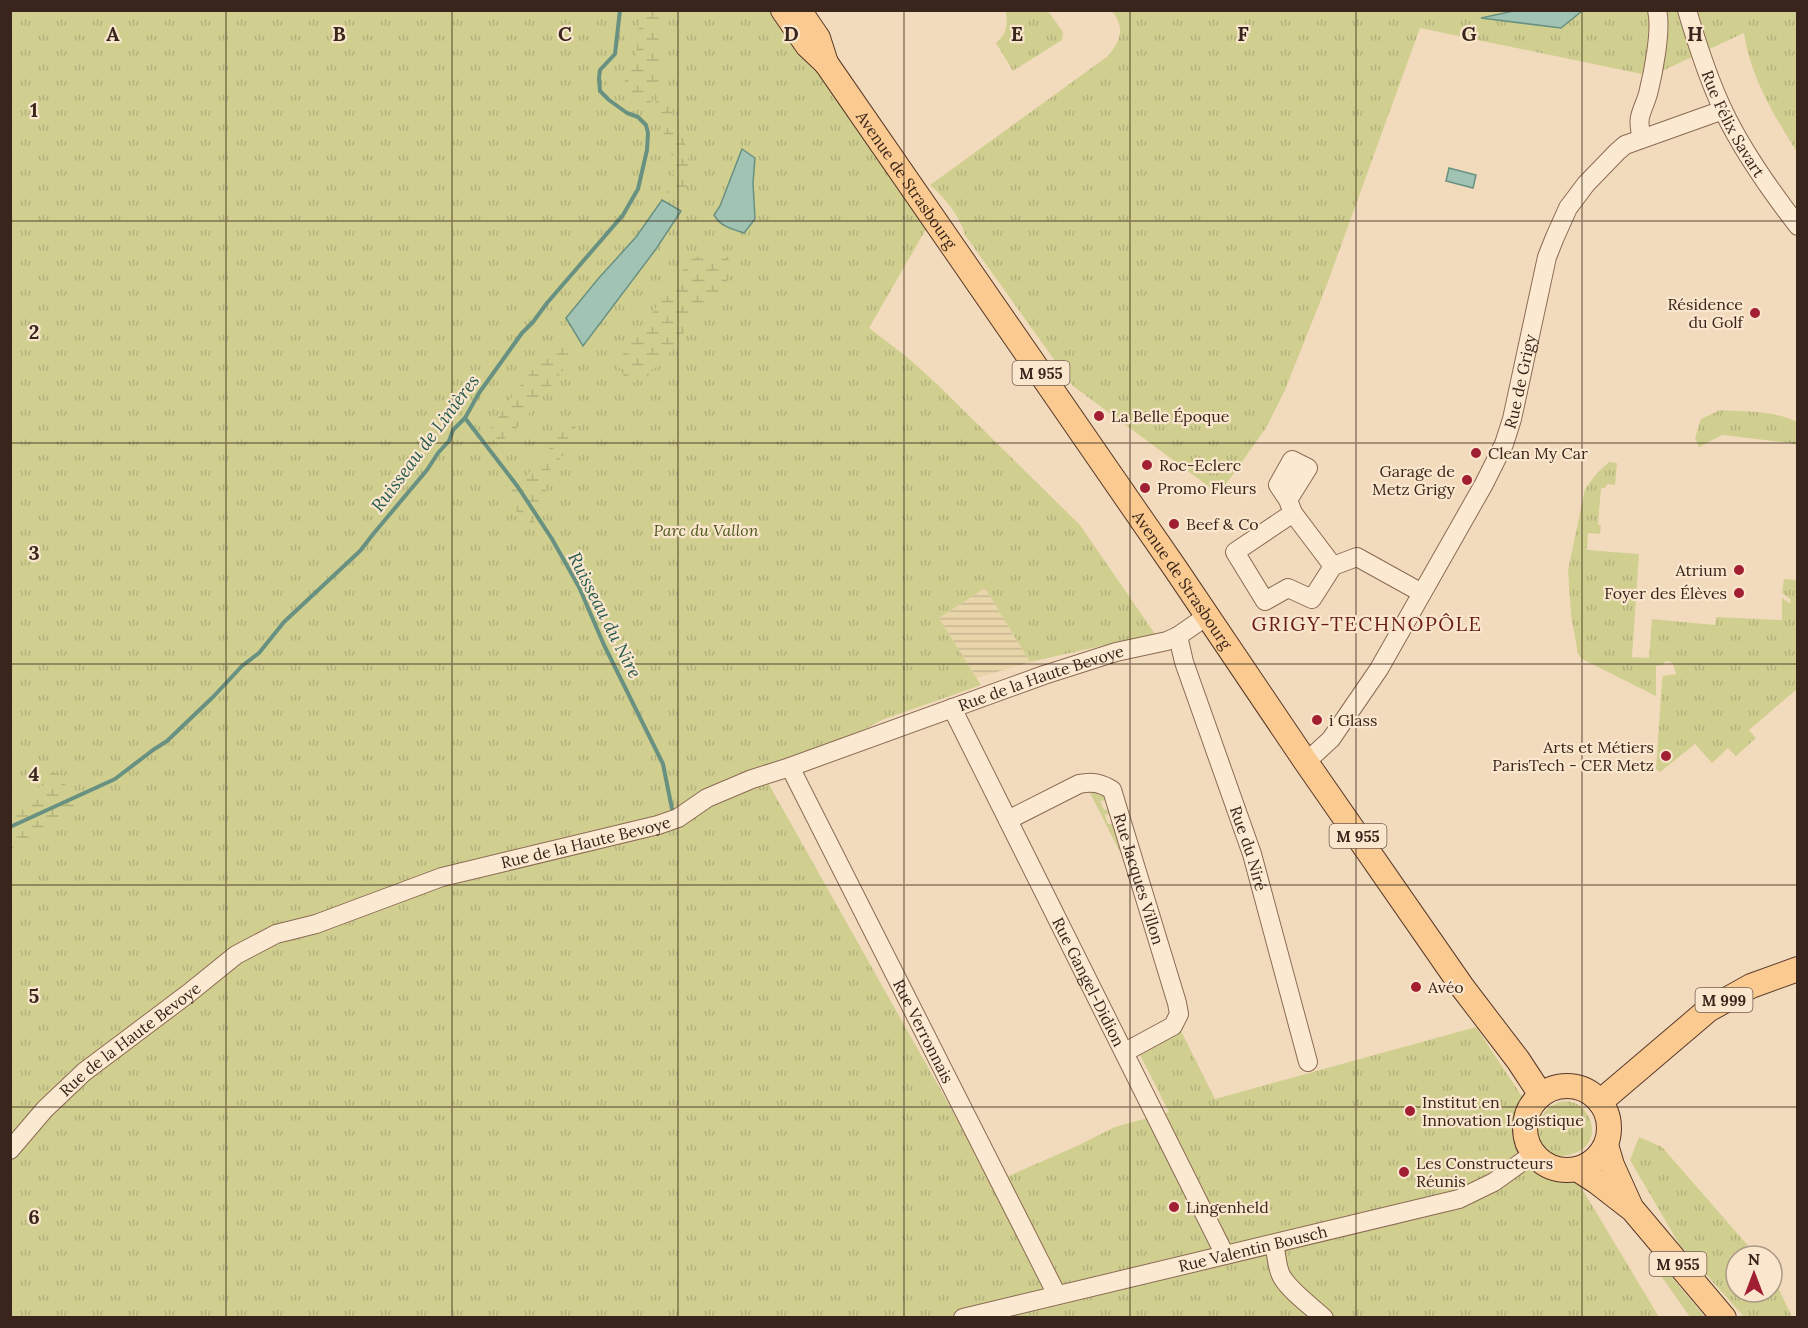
<svg xmlns="http://www.w3.org/2000/svg" width="1808" height="1328" viewBox="0 0 1808 1328" font-family="Lora,serif">
<defs>
<pattern id="farmland-rules" width="6" height="5" patternUnits="userSpaceOnUse" patternTransform="scale(1.5)"><rect width="6" height="5" fill="#e8d5aa"/><path d="M0 2.5h6" fill="none" stroke="#c8b792"/></pattern>
<pattern id="grass-tufts" width="24" height="20" patternUnits="userSpaceOnUse" patternTransform="scale(1.5)"><rect width="24" height="20" fill="#d1cf90"/><path d="M3 7l-1-3M5 7V3M7 7l1-3M15 17l-1-3M17 17v-4M19 17l1-3" fill="none" stroke="#b4b27c"/></pattern>
<pattern id="wetland-marsh" width="20" height="14" patternUnits="userSpaceOnUse" patternTransform="scale(1.5)"><rect width="20" height="14" fill="#d1cf90"/><path d="M1 5h8M5 5V1M11 12h8M15 12V8" fill="none" stroke="#b4b27c"/></pattern>
</defs>
<rect width="100%" height="100%" fill="#f2dbbd"/>
<path fill="url(#farmland-rules)" d="M985 588 1030 662 977 678 939 618Z"/>
<g fill="url(#grass-tufts)">
<path d="M10 11H778L929 224 869 328 907 357 939 386 1080 525 1155 634 1030 662 985 588 939 618 981 685 882 720 767 781 993 1183 1079 1145 1115 1127 1169 1112 1139 1053 1180 1029 1215 1099 1476 1027 1539 1122C1542 1117 1544 1111 1550 1107 1586 1081 1618 1152 1561 1156L1587 1197 1659 1317H11Z"/>
<path d="M1006 11H1048L1063 32 1062 40 1013 71 996 43C1007 34 1008 25 1006 11Z"/>
<path d="M1112 11H1797V152C1774 116 1750 76 1744 33L1651 76 1420 28 1326 287 1285 390 1266 428 1219 494 1073 386 965 235C960 216 945 198 930 185L1108 56C1121 40 1125 28 1112 11Z"/>
<path d="M1720 410C1745 412 1774 410 1797 422V446L1792 443 1722 435 1699 447 1695 438 1701 419Z"/>
<path d="M1609 462 1617 463 1615 485 1607 484 1605 488H1601L1598 525H1601L1600 534 1588 533 1587 550 1639 554 1632 657 1649 658 1652 619 1715 625 1716 617 1782 620V598L1791 604 1790 599 1782 593 1784 579 1797 580V689L1749 730 1756 738 1736 756 1728 748 1712 763 1695 744 1660 772 1656 769 1662 681 1663 676 1676 674 1673 664 1669 661 1664 662 1663 665 1656 666V696L1582 659 1578 654 1571 615 1568 570 1585 489 1597 473Z"/>
<path d="M1090 786 1111 799 1100 801 1104 810 1114 809 1116 815 1105 814 1108 824H1119L1133 878 1087 787Z"/>
<path d="M1639 1137 1662 1147 1757 1256H1736V1292H1772V1275L1792 1317H1744L1679 1244 1630 1160Z"/>
<path d="M1649 1259 1669 1274 1705 1317H1690Z"/>
</g>
<g fill="url(#wetland-marsh)">
<path d="M640 11H661V83L651 102 641 106 621 89 631 68 637 49Z"/>
<path d="M662 91 688 150V176L684 202 665 192 671 180 675 165 654 105Z"/>
<path d="M707 255 728 257 732 274 707 307 689 325 672 349 646 378 633 382 624 376 617 363C641 327 667 294 691 258Z"/>
<path d="M562 333 573 347 567 365 540 400 518 427 497 445 491 428 515 392Z"/>
<path d="M575 417 576 435 568 450 550 470 541 512 532 524 509 505 505 488 525 478Z"/>
<path d="M54 770 83 807 61 824 11 857V807L36 791Z"/>
</g>
<g fill="#a1c3b4" stroke="#689181" stroke-width="1.5">
<path d="M1514 11V10L1582 11 1561 28 1481 18Z"/>
<path d="M742 149 755 158 753 183 755 219 744 233C732 229 721 227 714 215L720 206Z"/>
<path d="M1449 168 1476 175 1473 188 1446 181Z"/>
<path d="M662 200 681 211 656 249 583 346 566 318 598 279 636 237Z"/>
</g>
<g fill="none" stroke-linecap="round" stroke-linejoin="round">
<g stroke="#689181" stroke-width="4">
<path d="M465 418 518 487 552 539 579 587 604 645 663 764 672 809"/>
<path d="M10 827 115 779 153 750 167 741 213 697 242 666 259 653 284 622 360 551 374 533 427 470 438 453 449 441 453 430 465 418 479 393 522 333 533 322 547 303 623 215 638 189 647 150 648 133 646 125 638 117 627 113 609 100 600 91 599 78 600 70 615 54 620 10"/>
</g>
<defs>
<g id="minor">
<path id="s1" d="M1687 10C1697 44 1708 78 1723 110 1743 152 1770 190 1798 226"/>
<path d="M1642 138C1636 115 1642 114 1648 94 1653 74 1662 30 1657 10"/>
<path d="M1288 500 1278 485 1292 460 1308 468 1288 500 1293 513"/>
<path d="M1333 566 1293 513 1235 552 1265 601 1288 588 1312 599 1333 566 1357 557 1422 593"/>
<path id="s2" d="M1178 636 1184 662 1252 854 1308 1062"/>
<path id="s3" d="M952 708 1225 1255"/>
<path id="s4" d="M1306 762 1331 739 1379 669 1484 484 1504 444 1512 419 1547 257 1555 237 1568 208 1586 184 1617 152 1625 145 1723 110"/>
<path id="s5" d="M790 767 1057 1295"/>
<path id="s6" d="M1008 820 1079 784C1092 781 1101 783 1112 790L1177 1003 1179 1014 1173 1026 1125 1052"/>
<path id="s7" d="M10 1150 45 1109 84 1072 189 993 236 955 276 934 316 924 442 877 658 825 678 818 707 798 752 779 790 767 1044 675 1116 652 1167 641 1178 636 1207 616"/>
<path d="M1274 1244C1277 1254 1276 1267 1282 1277 1290 1291 1311 1306 1324 1318"/>
<path id="s8" d="M963 1318 1459 1199 1494 1182 1533 1154"/>
</g>
<g id="major">
<path d="M783 10 807 45 826 63 818 38 799 10"/>
<path id="s9" d="M826 63 1175 568 1306 762 1463 988 1518 1060 1541 1095"/>
<circle cx="1567" cy="1128" r="42"/>
<path d="M1600 1102 1708 1010 1751 986 1798 969"/>
<path d="M1606 1145 1612 1165 1630 1205"/>
<path d="M1577 1169 1597 1182 1633 1210 1724 1318"/>
</g>
</defs>
<use href="#minor" stroke="#8b6a54" stroke-width="20"/>
<use href="#major" stroke="#583929" stroke-width="26"/>
<use href="#minor" stroke="#fce9d1" stroke-width="18"/>
<use href="#major" stroke="#faca90" stroke-width="24"/>
</g>
<path fill="none" stroke="#39251b" stroke-width="1.5" stroke-opacity="0.55" d="M226 10V1318M452 10V1318M678 10V1318M904 10V1318M1130 10V1318M1356 10V1318M1582 10V1318M10 221H1798M10 443H1798M10 664H1798M10 885H1798M10 1107H1798"/>
<g fill="#a01f32" stroke="#f9e6cd" stroke-width="2">
<circle cx="1755" cy="313" r="6"/>
<circle cx="1099" cy="416" r="6"/>
<circle cx="1476" cy="453" r="6"/>
<circle cx="1147" cy="465" r="6"/>
<circle cx="1467" cy="480" r="6"/>
<circle cx="1145" cy="488" r="6"/>
<circle cx="1174" cy="524" r="6"/>
<circle cx="1739" cy="570" r="6"/>
<circle cx="1739" cy="593" r="6"/>
<circle cx="1317" cy="720" r="6"/>
<circle cx="1666" cy="756" r="6"/>
<circle cx="1416" cy="987" r="6"/>
<circle cx="1410" cy="1111" r="6"/>
<circle cx="1404" cy="1172" r="6"/>
<circle cx="1174" cy="1207" r="6"/>
</g>
<g text-anchor="middle" dominant-baseline="central" stroke-width="4.5" stroke-linejoin="round" paint-order="stroke">
<g fill="#f9e6cd" stroke="#735f50" stroke-width="1.5">
<rect x="1012.5" y="361" width="57" height="24" rx="4.5"/>
<rect x="1329.5" y="824" width="57" height="24" rx="4.5"/>
<rect x="1695.5" y="988" width="57" height="24" rx="4.5"/>
<rect x="1649.5" y="1252" width="57" height="24" rx="4.5"/>
</g>
<g font-size="15" font-weight="bold" fill="#39251b">
<text x="1041" y="373">M 955</text>
<text x="1358" y="836">M 955</text>
<text x="1724" y="1000">M 999</text>
<text x="1678" y="1264">M 955</text>
</g>
<g font-size="16" fill="#39251b" stroke="#f9e6cd">
<text stroke="none"><textPath href="#s1" startOffset="123">Rue Félix Savart</textPath></text>
<text stroke="none"><textPath href="#s9" startOffset="142">Avenue de Strasbourg</textPath></text>
<text stroke="none"><textPath href="#s4" startOffset="441">Rue de Grigy</textPath></text>
<text stroke="none"><textPath href="#s9" startOffset="628">Avenue de Strasbourg</textPath></text>
<text stroke="none"><textPath href="#s7" startOffset="1154">Rue de la Haute Bevoye</textPath></text>
<text stroke="none"><textPath href="#s7" startOffset="668">Rue de la Haute Bevoye</textPath></text>
<text stroke="none"><textPath href="#s2" startOffset="224">Rue du Niré</textPath></text>
<text stroke="none"><textPath href="#s6" startOffset="207">Rue Jacques Villon</textPath></text>
<text stroke="none"><textPath href="#s3" startOffset="306">Rue Gangel-Didion</textPath></text>
<text stroke="none"><textPath href="#s5" startOffset="296">Rue Verronnais</textPath></text>
<text stroke="none"><textPath href="#s7" startOffset="164">Rue de la Haute Bevoye</textPath></text>
<text stroke="none"><textPath href="#s8" startOffset="298">Rue Valentin Bousch</textPath></text>
</g>
<g font-size="16" fill="#39251b" stroke="#f9e6cd" text-anchor="start">
<text x="1743" y="304" text-anchor="end">Résidence<tspan x="1743" dy="18">du Golf</tspan></text>
<text x="1111" y="416">La Belle Époque</text>
<text x="1488" y="453">Clean My Car</text>
<text x="1159" y="465">Roc-Eclerc</text>
<text x="1455" y="471" text-anchor="end">Garage de<tspan x="1455" dy="18">Metz Grigy</tspan></text>
<text x="1157" y="488">Promo Fleurs</text>
<text x="1186" y="524">Beef &amp; Co</text>
<text x="1727" y="570" text-anchor="end">Atrium</text>
<text x="1727" y="593" text-anchor="end">Foyer des Élèves</text>
<text x="1329" y="720">i Glass</text>
<text x="1654" y="747" text-anchor="end">Arts et Métiers<tspan x="1654" dy="18">ParisTech - CER Metz</tspan></text>
<text x="1428" y="987">Avéo</text>
<text x="1422" y="1102">Institut en<tspan x="1422" dy="18">Innovation Logistique</tspan></text>
<text x="1416" y="1163">Les Constructeurs<tspan x="1416" dy="18">Réunis</tspan></text>
<text x="1186" y="1207">Lingenheld</text>
</g>
<g font-size="16" font-style="italic" fill="#51581f" stroke="#f9e6cd">
<text x="706" y="530">Parc du Vallon</text>
</g>
<g font-size="18" font-style="italic" fill="#285b50" stroke="#f9e6cd">
<text transform="translate(425 443) rotate(-53)">Ruisseau de Linières</text>
<text transform="translate(605 615) rotate(63)">Ruisseau du Nire</text>
</g>
<g font-size="20" letter-spacing="1.5" fill="#6a1b16" stroke="#f9e6cd">
<text x="1367" y="623">GRIGY-TECHNOPÔLE</text>
</g>
</g>
<g font-size="20" text-anchor="middle" font-weight="bold" fill="#39251b" stroke="#f9e6cd" stroke-width="4.5" stroke-linejoin="round" paint-order="stroke">
<text x="113" y="41">A</text>
<text x="339" y="41">B</text>
<text x="565" y="41">C</text>
<text x="791" y="41">D</text>
<text x="1017" y="41">E</text>
<text x="1243" y="41">F</text>
<text x="1469" y="41">G</text>
<text x="1695" y="41">H</text>
<text x="34" y="117">1</text>
<text x="34" y="339">2</text>
<text x="34" y="560">3</text>
<text x="34" y="781">4</text>
<text x="34" y="1003">5</text>
<text x="34" y="1224">6</text>
</g>
<rect width="1808" height="1328" fill="none" stroke="#39251b" stroke-width="24"/>
<g transform="translate(1754 1274)"><circle r="28" fill="#f9e6cd" stroke="#ac9986" stroke-width="1.5"/>
<path d="M0-4.5L10 22L0 15L-10 22Z" fill="#a01f32"/>
<text y="-9" font-size="16" font-weight="bold" text-anchor="middle" fill="#39251b">N</text>
</g>
</svg>
